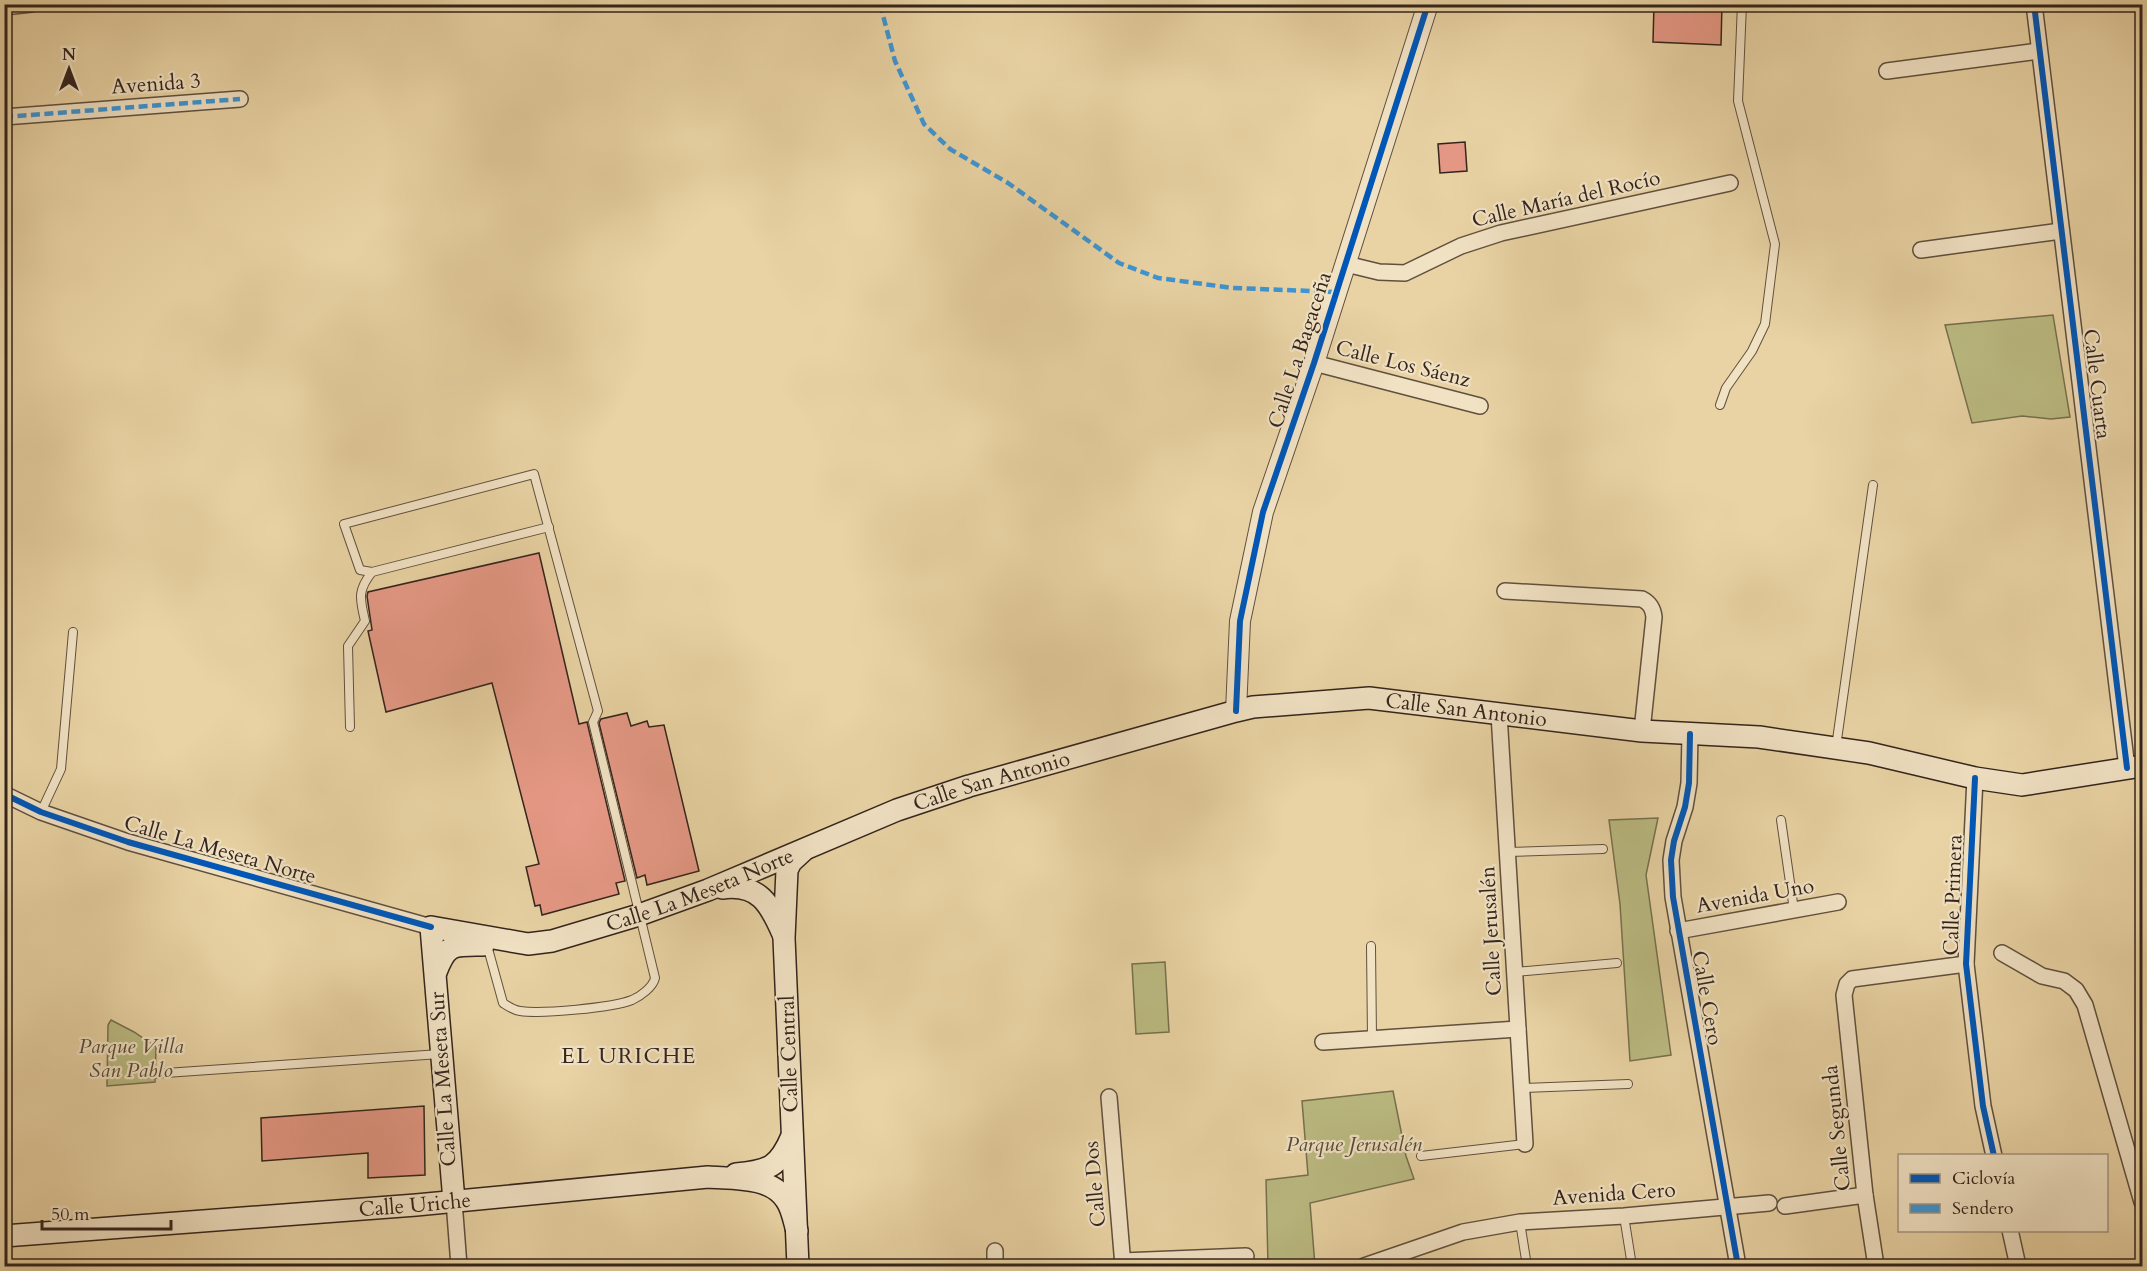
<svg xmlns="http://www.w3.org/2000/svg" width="2147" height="1271" viewBox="0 0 2147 1271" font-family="Cardo,serif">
<rect width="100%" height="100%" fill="#e9d3a4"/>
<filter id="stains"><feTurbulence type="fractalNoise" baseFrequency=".00333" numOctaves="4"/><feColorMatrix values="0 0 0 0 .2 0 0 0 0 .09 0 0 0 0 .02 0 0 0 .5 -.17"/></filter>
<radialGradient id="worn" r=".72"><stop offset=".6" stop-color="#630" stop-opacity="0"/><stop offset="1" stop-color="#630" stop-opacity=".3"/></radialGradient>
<g fill="#bbbb82" stroke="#77704f" stroke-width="1.5">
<path d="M2053 315 2070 417 2051 419 2022 416 1972 423 1945 325Z"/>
<path d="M1658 818 1646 875 1671 1055 1630 1061 1620 904 1609 820Z"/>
<path d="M1165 962 1169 1032 1136 1034 1132 964Z"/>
<path d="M111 1020 134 1032 156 1047 155 1082 107 1086 108 1025Z"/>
<path d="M1393 1091 1406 1156 1414 1179 1310 1203 1315 1266H1268L1266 1180 1308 1175 1302 1101Z"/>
</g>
<g fill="#e69986" stroke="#33241c" stroke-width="1.5">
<path d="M1654 4H1722L1721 45 1653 42Z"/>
<path d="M1465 142 1467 171 1440 173 1438 144Z"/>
<path d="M539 553 579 724 587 722 625 881 616 883 619 894 542 915 540 905 535 906 526 867 539 864 492 683 386 712 368 631 372 630 367 596 368 592Z"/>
<path d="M627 713 631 726 647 721 649 727 664 725 699 871 647 885 645 875 637 878 599 723 601 719Z"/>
<path d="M424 1106 425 1175 368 1178V1153L262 1161 261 1118Z"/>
</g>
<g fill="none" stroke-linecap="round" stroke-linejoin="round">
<defs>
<g id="service">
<path d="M1720 405 1726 388 1752 351 1765 324 1775 244 1738 101 1742 4"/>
<path d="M372 572 360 570 344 524 534 474 598 711 593 722 655 978C653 987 641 996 632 1000 611 1008 542 1014 520 1011 513 1010 509 1007 503 1003L487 945"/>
<path d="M350 727 348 646 365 621C360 599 357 591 372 572L549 527"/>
<path d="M1836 747 1873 485"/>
<path d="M41 812 61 769 73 632"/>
<path d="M1781 820 1794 910"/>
<path d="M1507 852 1603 849"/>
<path d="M1371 946 1372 1038"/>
<path d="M1515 972 1617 963"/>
<path d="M151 1074 440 1054"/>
<path d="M1522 1088 1628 1084"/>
<path d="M1421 1156 1525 1144"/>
<path d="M1624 1216 1632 1266"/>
<path d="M1520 1222 1527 1266"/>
</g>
<g id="minor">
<path d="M2034 4 2127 768"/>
<path d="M4 7 31 4"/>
<path d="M1887 71 2039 51"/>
<path d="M4 117 240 99"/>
<path d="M1921 250 2061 231"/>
<path d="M1346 264 1379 272 1405 273 1461 246 1501 233 1730 183"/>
<path d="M1314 363 1480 406"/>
<path d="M1505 591 1642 599C1650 603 1653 608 1654 617L1642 731"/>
<path d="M1499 714 1525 1144"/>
<path d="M1690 734 1689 783 1685 807 1674 841 1671 860 1673 897 1738 1266"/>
<path d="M1975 778 1966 964 1983 1106 1994 1156"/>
<path d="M4 794 41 812 128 842 431 927"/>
<path d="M1678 931 1838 902"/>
<path d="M2002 953 2042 976 2064 981 2076 990 2085 1005 2142 1202"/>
<path d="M1323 1042 1518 1029"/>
<path d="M1109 1097 1123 1266"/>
<path d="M454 1201 459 1266"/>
<path d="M1785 1206 1865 1195"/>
<path d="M2010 1230 2018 1266"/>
<path d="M995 1251V1266"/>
<path d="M1122 1261 1246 1256"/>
<path d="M1364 1266 1463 1232 1520 1222 1624 1216 1769 1203"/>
<path d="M1876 1266 1865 1195 1844 995 1847 984 1852 979 1966 964"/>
</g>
<path id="tertiary" d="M1236 711 1240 621 1263 512 1314 363 1428 4"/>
<g id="secondary">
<path d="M722 888C759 883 770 904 783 934"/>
<path d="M436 972C447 943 453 945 483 945"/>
<path d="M736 1174C769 1171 779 1167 792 1136"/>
<path id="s1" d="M454 1201 431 927 528 944 552 941 639 915 708 890 897 810 969 786 1236 711 1253 707 1369 698 1642 731 1759 737 1869 753 1975 778 2022 785 2142 766"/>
<path id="s2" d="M4 1236 416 1205 708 1177C734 1179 771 1176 786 1200 792 1208 794 1221 797 1231"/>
<path d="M798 1266 784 938 787 870 791 862 803 851"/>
</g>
</defs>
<use href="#service" stroke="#60503e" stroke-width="10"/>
<use href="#minor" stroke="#60503e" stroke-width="18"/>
<use href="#tertiary" stroke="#60503e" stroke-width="22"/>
<use href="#secondary" stroke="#33241c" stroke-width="24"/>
<use href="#service" stroke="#f1e2c4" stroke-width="8"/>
<use href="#minor" stroke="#f1e2c4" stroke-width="15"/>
<use href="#tertiary" stroke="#f1e2c4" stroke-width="20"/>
<use href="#secondary" stroke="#f1e2c4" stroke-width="21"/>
<g stroke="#3d95d4" stroke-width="4.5" stroke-dasharray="9 4.5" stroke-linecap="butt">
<path d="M880 4 895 61 924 124 950 149 1008 183 1119 263 1158 278 1233 288 1337 292"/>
<path d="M4 7 31 4"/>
<path d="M4 117 240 99"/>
</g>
<defs>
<g id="cycleway">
<path d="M2034 4 2127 768"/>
<path d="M1236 711 1240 621 1263 512 1314 363 1428 4"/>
<path d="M1690 734 1689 783 1685 807 1674 841 1671 860 1673 897 1738 1266"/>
<path d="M1975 778 1966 964 1983 1106 1994 1156"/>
<path d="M4 794 41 812 128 842 431 927"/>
</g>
</defs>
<use href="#cycleway" stroke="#f1e2c4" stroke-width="10"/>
<use href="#cycleway" stroke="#0057b8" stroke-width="6"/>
</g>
<g text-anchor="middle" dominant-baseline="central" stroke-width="4.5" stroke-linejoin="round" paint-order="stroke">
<g font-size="21" fill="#33241c" stroke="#f1e2c4">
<text transform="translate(156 84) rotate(-4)">Avenida 3</text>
<text transform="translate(1566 199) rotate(-13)">Calle María del Rocío</text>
<text transform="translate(1300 350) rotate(-72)">Calle La Bagaceña</text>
<text transform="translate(1403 364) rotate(14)">Calle Los Sáenz</text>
<text transform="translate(2097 384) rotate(83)">Calle Cuarta</text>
<text stroke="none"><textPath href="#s1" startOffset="1352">Calle San Antonio</textPath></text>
<text stroke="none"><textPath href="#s1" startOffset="866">Calle San Antonio</textPath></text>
<text transform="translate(220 850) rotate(16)">Calle La Meseta Norte</text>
<text stroke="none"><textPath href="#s1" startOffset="554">Calle La Meseta Norte</textPath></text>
<text transform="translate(1953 895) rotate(-88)">Calle Primera</text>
<text transform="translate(1755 896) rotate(-10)">Avenida Uno</text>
<text transform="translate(1491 931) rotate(-93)">Calle Jerusalén</text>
<text transform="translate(1707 998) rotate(80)">Calle Cero</text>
<text transform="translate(789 1054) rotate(-92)">Calle Central</text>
<text transform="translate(443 1079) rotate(-94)">Calle La Meseta Sur</text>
<text transform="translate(1837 1128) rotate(-96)">Calle Segunda</text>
<text transform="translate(1095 1184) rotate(-95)">Calle Dos</text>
<text transform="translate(1614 1194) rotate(-4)">Avenida Cero</text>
<text stroke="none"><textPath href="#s2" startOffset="412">Calle Uriche</textPath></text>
</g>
<g font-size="21" font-style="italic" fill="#554a36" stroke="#f1e2c4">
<text x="131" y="1046">Parque Villa<tspan x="131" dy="24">San Pablo</tspan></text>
<text x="1354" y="1144">Parque Jerusalén</text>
</g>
<g font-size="22" letter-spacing="1.5" fill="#33241c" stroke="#f1e2c4">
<text x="629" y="1056">EL URICHE</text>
</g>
</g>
<rect width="2147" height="1271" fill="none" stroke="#e9d3a4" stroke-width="24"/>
<rect x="6" y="6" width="2135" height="1259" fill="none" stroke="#33241c" stroke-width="3"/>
<rect x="12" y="12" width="2123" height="1247" fill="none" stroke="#33241c" stroke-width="1.5"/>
<rect x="1898" y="1154" width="210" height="78" fill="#f1e2c4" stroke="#a59681" stroke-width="1.5"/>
<rect x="1910" y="1174" width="30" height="9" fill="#0057b8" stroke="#a59681" stroke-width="1.5"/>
<text x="1952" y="1184" font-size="18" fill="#33241c">Ciclovía</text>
<rect x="1910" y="1204" width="30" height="9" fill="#3d95d4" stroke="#a59681" stroke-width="1.5"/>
<text x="1952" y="1214" font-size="18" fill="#33241c">Sendero</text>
<g transform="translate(69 69)" stroke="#f1e2c4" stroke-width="4.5" paint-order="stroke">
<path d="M0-4.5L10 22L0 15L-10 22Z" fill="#33241c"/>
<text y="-9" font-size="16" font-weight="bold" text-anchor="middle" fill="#33241c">N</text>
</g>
<path d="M42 1220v9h129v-9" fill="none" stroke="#33241c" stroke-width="3"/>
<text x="51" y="1220" font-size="18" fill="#33241c" stroke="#f1e2c4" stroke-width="4.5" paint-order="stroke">50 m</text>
<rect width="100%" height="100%" filter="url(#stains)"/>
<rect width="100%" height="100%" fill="url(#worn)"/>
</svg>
